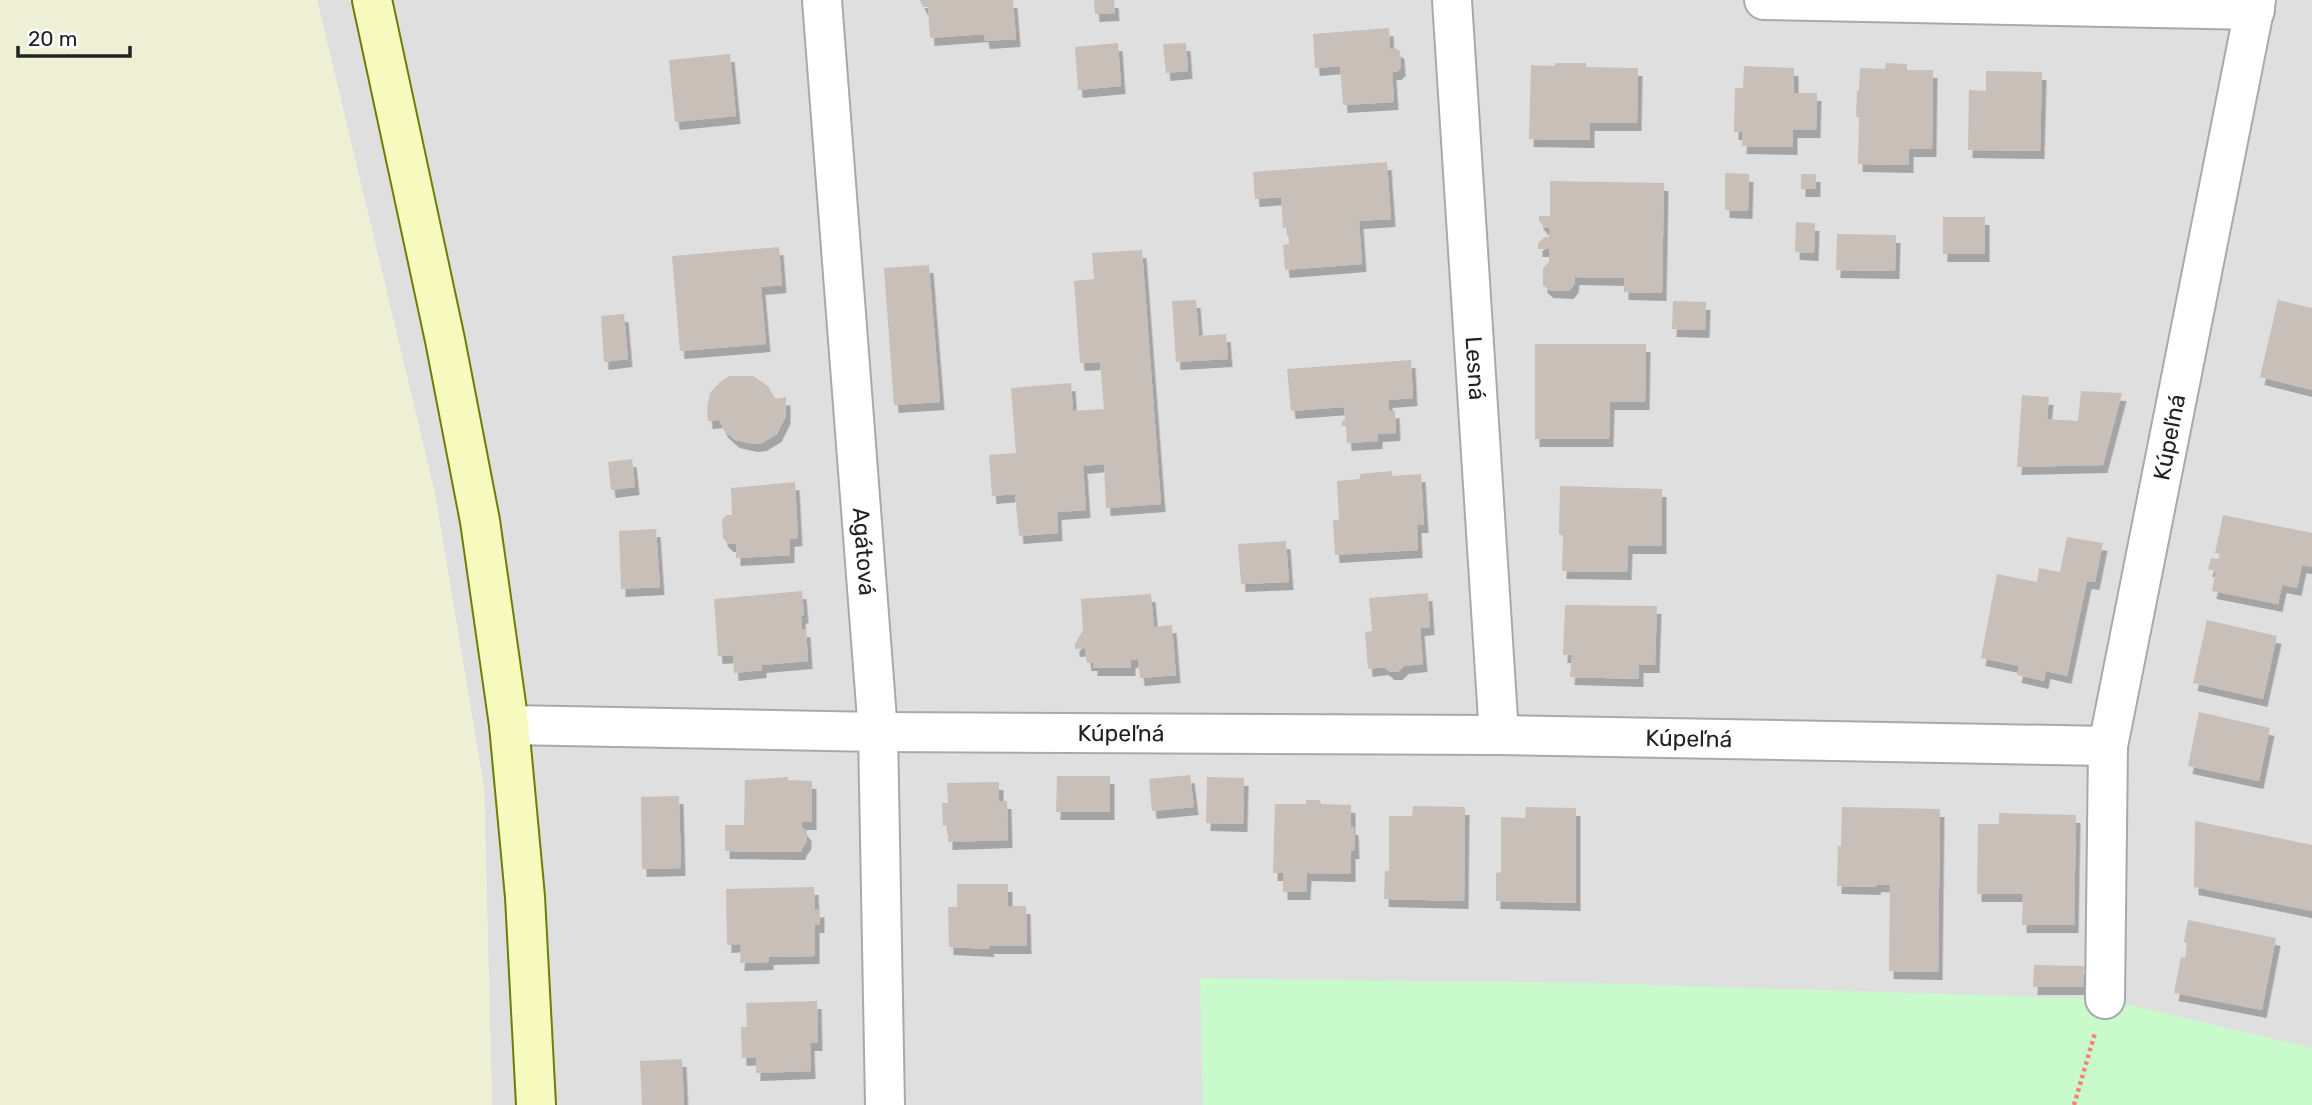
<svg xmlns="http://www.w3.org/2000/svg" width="2312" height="1105" viewBox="0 0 2312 1105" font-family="Rubik,sans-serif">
<defs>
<filter id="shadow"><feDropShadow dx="4.5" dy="8" stdDeviation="0" flood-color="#0004"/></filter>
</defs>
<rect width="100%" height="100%" fill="#f2efe9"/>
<path fill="#e0dfdf" d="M317 0H2312V1105H492L484 788 435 494Z"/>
<path fill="#eef0d5" d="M0 0H317L435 494 484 788 492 1105H0Z"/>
<path fill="#c8facc" d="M1200 978 1589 983 2105 999 2312 1048V1105H1203Z"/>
<g fill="#c7bfb8" filter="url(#shadow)">
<path d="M920 0H1013L1016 39 985 41 984 34 930 38 928 7H923Z"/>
<path d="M1094 0H1114L1115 13 1095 14Z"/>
<path d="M1389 28 1390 49 1395 48 1400 51 1401 68 1397 72H1392L1394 102 1343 105 1340 66 1315 68 1313 34Z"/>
<path d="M1118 43 1121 86 1078 90 1075 47Z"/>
<path d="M1186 43 1188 71 1166 73 1163 44Z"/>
<path d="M730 54 736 116 675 122 669 60Z"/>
<path d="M1555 63H1586V67L1638 68 1637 123H1590V140L1529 139 1531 65 1555 66Z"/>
<path d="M1886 63 1907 64V70H1933L1932 149H1909V165L1858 164 1859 117H1856L1857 91H1859L1860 68 1885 69Z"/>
<path d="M1744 66 1794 68V93H1817L1816 130H1793V147L1742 146 1743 132H1734L1735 88H1743Z"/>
<path d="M1986 71 2042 72 2040 151 1968 150 1969 90 1986 91Z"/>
<path d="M1387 162 1391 219 1359 221 1362 264 1285 270 1283 245 1289 244 1288 227 1283 228 1281 197 1255 199 1253 172Z"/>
<path d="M1725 173 1749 174 1748 211 1725 210Z"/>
<rect x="1801" y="174" width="15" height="15"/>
<path d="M1550 181 1664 183 1662 293 1624 292V278L1575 277 1574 285 1569 291 1549 290 1543 285V268L1549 262V249H1538V243L1545 237H1549L1550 228H1545L1539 221V216H1550Z"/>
<rect x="1943" y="217" width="42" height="37"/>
<path d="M1796 222 1815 223 1814 253 1795 252Z"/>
<path d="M1837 234 1896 235 1895 271 1836 270Z"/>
<path d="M779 247 782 285 761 287 766 344 680 351 672 256Z"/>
<path d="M1142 250 1161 504 1106 508 1104 464 1083 466 1086 510 1057 512 1058 533 1019 536 1015 494 992 496 989 455 1016 453 1011 388 1071 383 1073 411 1104 409 1100 362 1080 363 1074 281 1094 279 1092 253Z"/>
<path d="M929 265 940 402 894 405 884 268Z"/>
<path d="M1196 300 1199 336 1226 334 1228 359 1176 362 1172 301Z"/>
<path d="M2278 300 2312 308V390L2260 377Z"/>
<path d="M1673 301 1706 302 1705 330 1672 329Z"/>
<path d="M624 314 628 359 604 362 601 316Z"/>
<path d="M1535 344H1646L1645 402H1610L1609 439H1535Z"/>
<path d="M1411 360 1413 398 1388 400 1389 411 1395 410 1396 433 1378 434V441L1347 443 1346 426H1342V421L1345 420 1344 407 1291 411 1287 369Z"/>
<path d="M730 376H753L768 386 775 399 786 397V416L777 434 762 443 753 444 735 440 724 430 719 420 708 421 707 407 710 393 721 381Z"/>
<path d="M2081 391 2122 393 2103 465 2017 467 2022 395 2049 397 2047 419 2078 421Z"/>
<path d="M632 459 635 487 611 490 608 462Z"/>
<path d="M1392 471V476L1421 474 1424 525H1417L1418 550 1335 555 1333 520H1339L1337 481 1360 479V474Z"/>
<path d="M795 482 798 538 790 539V555L736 558V544H729L723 538 722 520 726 515H732L731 488Z"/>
<path d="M1560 486 1662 489V546H1628L1627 572 1562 571 1563 536 1559 534Z"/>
<path d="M2223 515 2312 533V567L2302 565 2297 588 2282 585 2278 604 2212 591 2216 571 2208 569 2211 558 2218 559 2220 554 2215 553Z"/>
<path d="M656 529 660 587 621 589 619 531Z"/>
<path d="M2067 537 2103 543 2095 582 2087 581 2067 676 2046 671 2044 681 2017 675 2019 666 1981 658 1997 574 2037 582 2039 568 2060 572Z"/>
<path d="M1286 541 1289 582 1241 584 1238 544Z"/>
<path d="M802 591 804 615 801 616 802 629H806L808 661 762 665V670L734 673 733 655 718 656 714 599Z"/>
<path d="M1428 593 1430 627 1420 628 1423 664 1404 666 1398 672H1390L1384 667 1368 669 1365 632 1372 631 1369 598Z"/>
<path d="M1151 594 1154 627 1172 625 1176 675 1140 678 1138 659 1131 660V668H1093V663H1087L1085 648 1075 649V644L1083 630 1081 599Z"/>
<path d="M1565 605 1657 606 1655 665H1639V679L1570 677 1572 655H1563Z"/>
<path d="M2207 620 2277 636 2263 699 2193 683Z"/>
<path d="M2199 712 2270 728 2259 781 2188 766Z"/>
<path d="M1190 775 1194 807 1152 811 1149 779Z"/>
<path d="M1057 776H1110V812H1056Z"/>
<path d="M788 777V780L812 781V822H802V827L807 833V841L802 848 801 852 725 851V825H744L745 780Z"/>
<path d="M1207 777 1244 778 1243 824 1206 823Z"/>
<path d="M999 782V801H1007L1008 840 948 842V825L943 826 942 803H948L947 783Z"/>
<path d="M679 796 681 868 642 869 641 797Z"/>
<path d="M1306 800H1320L1321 804 1351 805V827H1354L1355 851H1351V874L1307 873 1306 892H1283V873H1273L1275 804H1306Z"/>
<path d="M1413 806 1465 807 1464 901 1384 899 1385 871H1389V816H1412Z"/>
<path d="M1526 807 1576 808V903L1496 901V873L1501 872V817L1525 818Z"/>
<path d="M1842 807 1940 809 1938 972 1889 971 1890 885 1877 884 1876 887 1837 886 1838 846H1841Z"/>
<path d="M1999 813 2076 815 2074 925H2022L2023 894H1977L1978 824H1999Z"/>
<path d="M2195 821 2312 845V911L2194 887Z"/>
<path d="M957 884H1008V906H1026L1027 946H989L990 949 949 947 948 907H957Z"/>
<path d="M814 887 815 910 820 909V925H815V956L769 957V962L740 963 741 944 727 945 726 889Z"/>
<path d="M2188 920 2276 938 2262 1010 2174 993 2181 957 2185 958 2187 943 2184 942Z"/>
<path d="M2034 965 2084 966 2083 987H2033Z"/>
<path d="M817 1001 818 1043H810L811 1071 756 1073V1057L742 1058 741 1027H747L746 1003Z"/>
<path d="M682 1059 684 1105H642L640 1061Z"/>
</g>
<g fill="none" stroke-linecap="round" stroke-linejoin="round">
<defs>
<g id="street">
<path id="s1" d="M822 0 878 732 885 1105"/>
<path id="s2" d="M1452 0 1499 735"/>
<path d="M1764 0 2255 10"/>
<path id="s3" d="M509 725 878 732 1499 735 2108 746 2256 0"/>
<path d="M2105 999 2108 746"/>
</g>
<path id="secondary" d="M372 0 445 340 480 521 509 725 525 897 536 1105"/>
</defs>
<use href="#street" stroke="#a9a9a9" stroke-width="42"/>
<use href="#secondary" stroke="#707d05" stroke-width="42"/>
<path stroke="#fa8072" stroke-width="4.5" stroke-dasharray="3.5 3.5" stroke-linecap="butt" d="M2074 1105 2095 1033"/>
<use href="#street" stroke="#fff" stroke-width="38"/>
<use href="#secondary" stroke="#f7fabf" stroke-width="38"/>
</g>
<g text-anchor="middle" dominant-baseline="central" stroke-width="6" stroke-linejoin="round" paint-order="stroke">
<g font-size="23" fill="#222" stroke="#fff">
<text stroke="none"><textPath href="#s2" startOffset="369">Lesná</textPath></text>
<text stroke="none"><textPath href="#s3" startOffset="1914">Kúpeľná</textPath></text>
<text stroke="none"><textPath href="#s1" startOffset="553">Agátová</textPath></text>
<text stroke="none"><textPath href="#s3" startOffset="612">Kúpeľná</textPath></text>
<text stroke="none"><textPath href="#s3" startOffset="1180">Kúpeľná</textPath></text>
</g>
</g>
<path d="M18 46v10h112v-10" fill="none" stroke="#222222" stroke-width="3.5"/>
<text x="28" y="46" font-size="21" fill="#222222" stroke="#ffffff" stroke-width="5" paint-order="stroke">20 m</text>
</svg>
